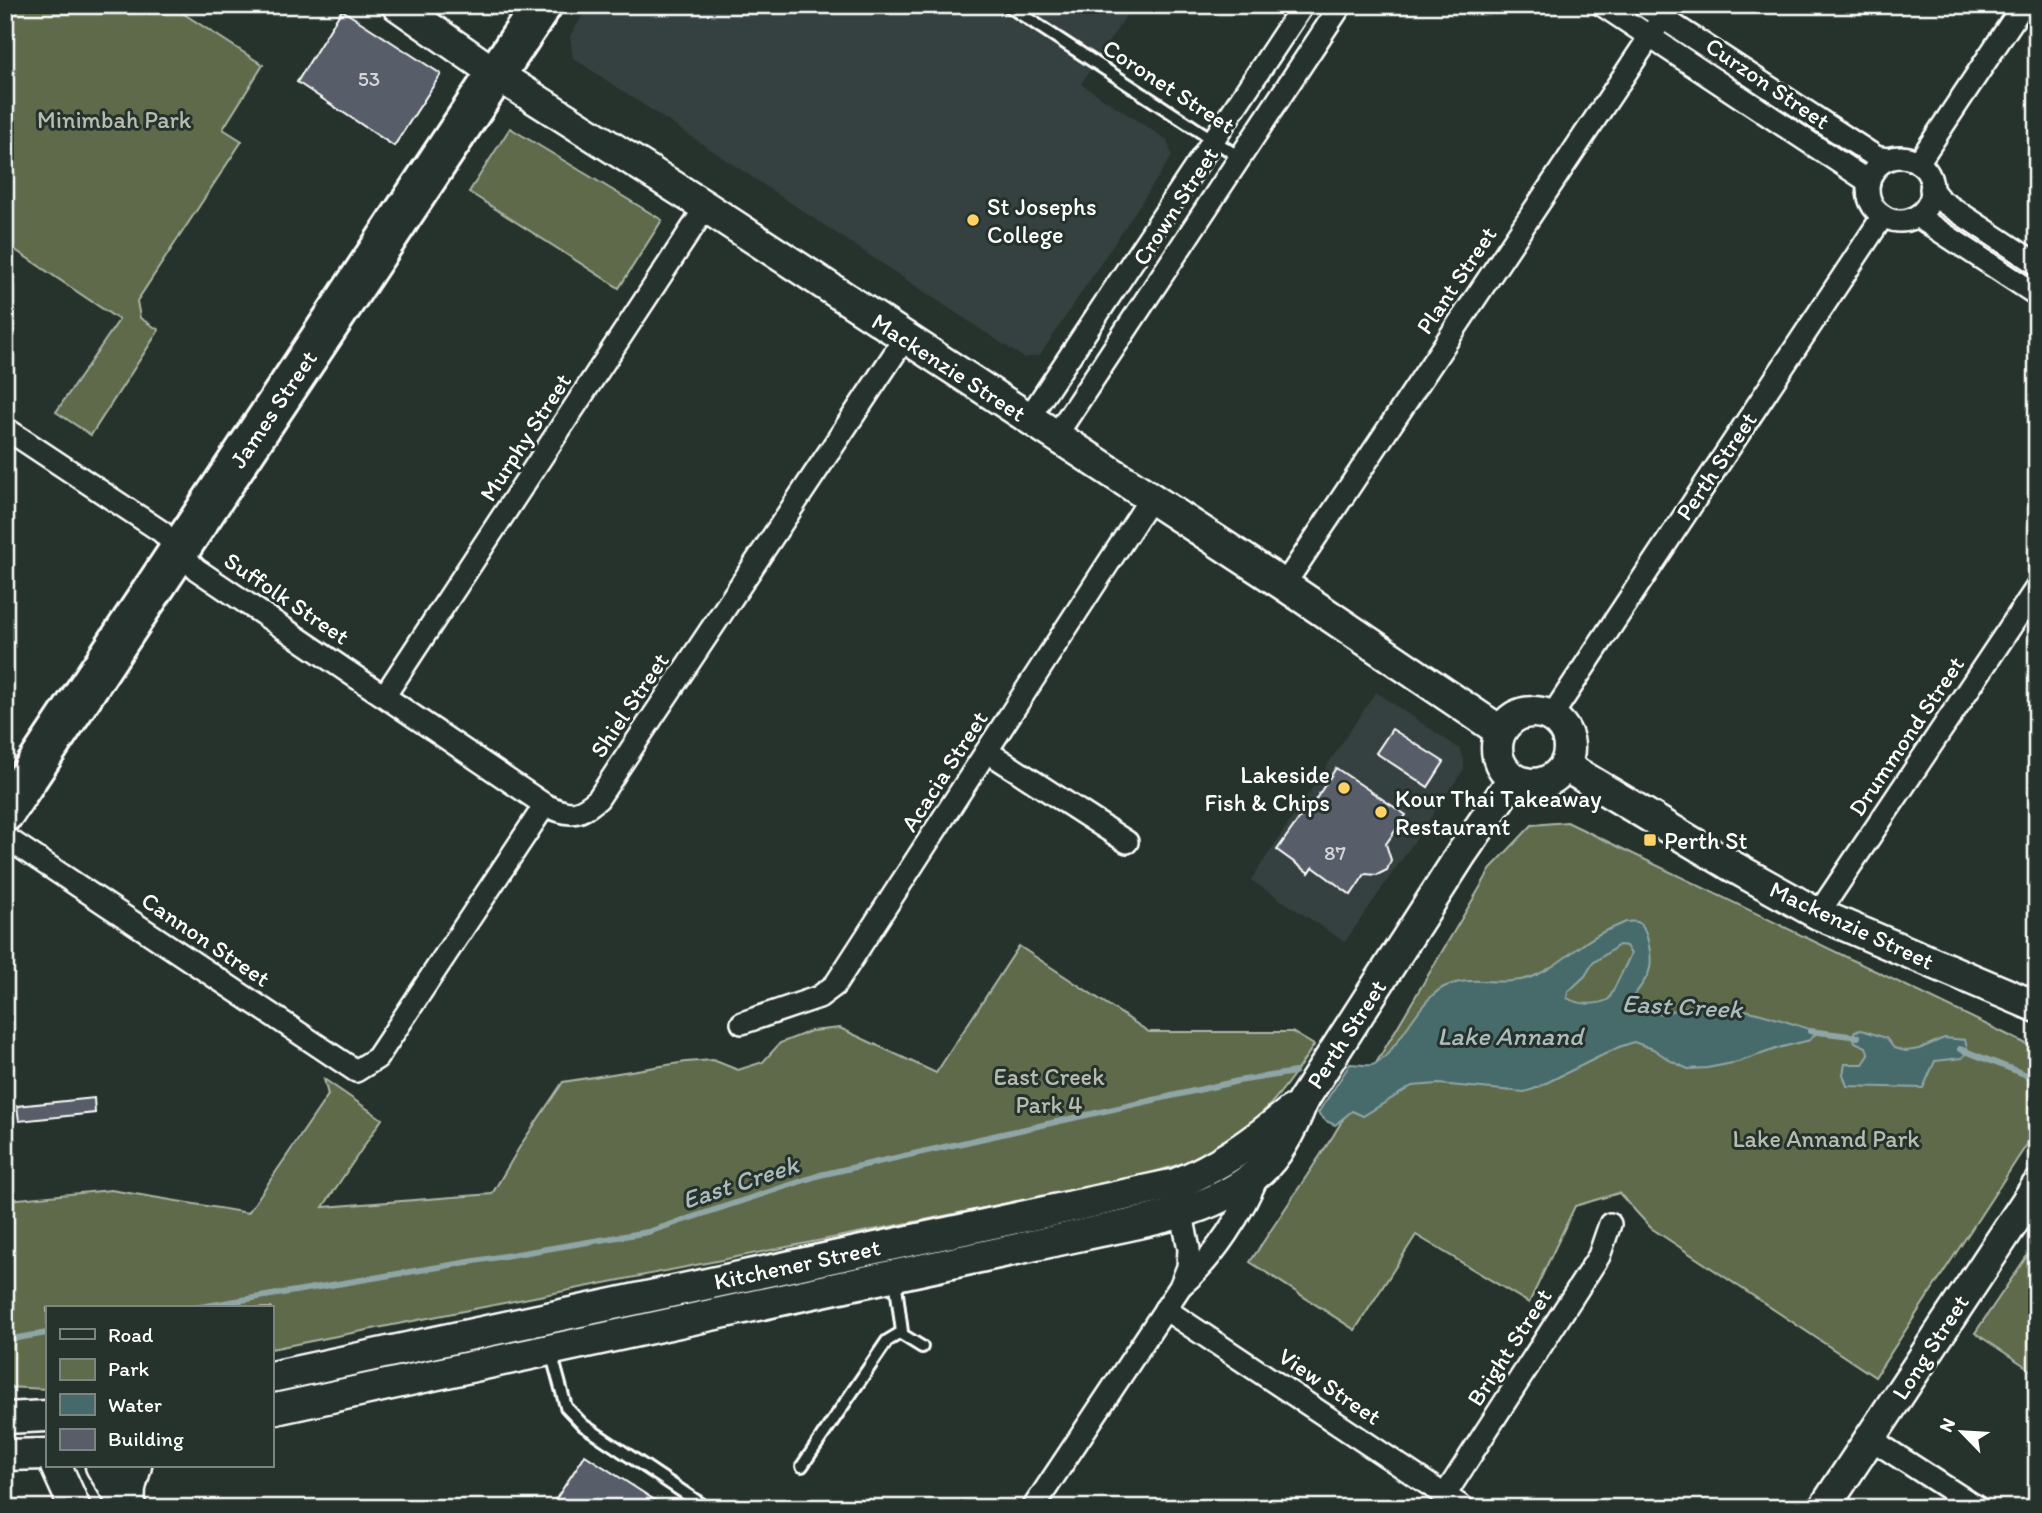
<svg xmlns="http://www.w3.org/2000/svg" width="2042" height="1513" viewBox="0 0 2042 1513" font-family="Itim,sans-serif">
<rect width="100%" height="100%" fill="#26332d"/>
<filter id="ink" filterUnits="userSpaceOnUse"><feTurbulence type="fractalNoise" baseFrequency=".0143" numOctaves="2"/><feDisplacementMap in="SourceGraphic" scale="14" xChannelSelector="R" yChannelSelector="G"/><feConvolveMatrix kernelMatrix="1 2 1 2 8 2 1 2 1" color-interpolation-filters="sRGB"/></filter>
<g filter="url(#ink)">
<g fill="#35403f">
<path d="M589 5H1133L1081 84 1167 140 1172 156 1040 355 1024 358 573 58 570 36Z"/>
<path d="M1376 692 1460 749 1464 759V769L1345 942 1251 880Z"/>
</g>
<g fill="#5e6b4c" stroke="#aeb5a6" stroke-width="2">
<path d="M17 5H170L263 65 223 129 242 141 137 301 140 318 159 330 91 435 56 412 119 320 5 243V23Z"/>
<path d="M510 128 662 220 619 288 469 192Z"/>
<path d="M1567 822 2037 1049V1129L1875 1377 1651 1228 1619 1193 1575 1206 1529 1303 1416 1235 1355 1330 1250 1262 1333 1136 1492 867 1532 825Z"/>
<path d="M1019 946 1149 1032H1292L1314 1045C1285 1090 1257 1127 1209 1153 1186 1165 1156 1170 1131 1179L271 1349V1308H47V1389L5 1387V1129H8V1200L111 1190 248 1213 328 1095 324 1079 382 1119 323 1207 492 1194 522 1143 563 1082 686 1062 713 1060 738 1070 763 1062 780 1043 811 1031 840 1028 936 1073Z"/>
<path d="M2037 1241V1374L1975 1333Z"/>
</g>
<g fill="#466a6b" stroke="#90a6a6" stroke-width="2" fill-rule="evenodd">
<path d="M1626 922C1630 922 1634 921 1637 922 1648 926 1652 958 1650 968 1648 979 1639 988 1633 997L1634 1006C1663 1024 1673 1005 1701 1005 1742 1005 1779 1019 1817 1032L1810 1040 1782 1047 1738 1062 1707 1068 1688 1069 1671 1061 1653 1049 1634 1042 1619 1047 1534 1089 1524 1092 1439 1084 1412 1086 1363 1116 1352 1111 1335 1125 1326 1121 1318 1113 1350 1064C1356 1064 1365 1066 1372 1065 1395 1059 1416 1001 1444 987 1471 974 1501 987 1529 978 1556 969 1576 946 1601 933 1609 929 1618 926 1626 922ZM1619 945 1626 946 1631 954 1609 999C1597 1006 1579 1005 1567 998L1568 992 1585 976 1593 963Z"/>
<path d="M1862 1030 1886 1038 1894 1048 1906 1051 1919 1049 1944 1038 1965 1040 1968 1051 1962 1058 1935 1061 1923 1088 1847 1086 1843 1074 1845 1064H1863L1869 1055 1866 1047 1855 1042 1853 1036 1855 1031Z"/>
</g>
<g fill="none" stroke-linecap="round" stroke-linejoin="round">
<g stroke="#90a6a6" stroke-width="6">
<path d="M1810 1031 1858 1037"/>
<path d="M1960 1049 2037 1079"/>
<path d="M194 1308 648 1232 820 1175 1238 1081 1295 1072"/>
<path d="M5 1340 47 1333"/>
</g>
</g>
<g fill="#595d6a" stroke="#fff" stroke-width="2">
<path d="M342 10 441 74 394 146 297 82Z"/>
<path d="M1392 729 1444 762 1428 787 1376 753Z"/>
<path d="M1336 768 1406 815 1386 844 1391 860 1387 870 1377 875 1365 874 1351 895 1313 867 1309 873 1277 850 1308 806 1310 808Z"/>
<path d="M94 1098 95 1113 19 1121 17 1106Z"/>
<path d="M585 1455 667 1508H550Z"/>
</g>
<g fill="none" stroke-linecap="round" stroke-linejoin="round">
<defs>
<g id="lane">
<path d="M1007 5 1239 157"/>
<path d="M901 1334 922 1347"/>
<path d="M551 1352 566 1407 583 1425 707 1508"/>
<path d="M802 1466 887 1341 902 1332 895 1278"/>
</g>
<g id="street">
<path d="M1602 5 1869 182"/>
<path d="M1643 5 1876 157 1888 159"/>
<circle cx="1900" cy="189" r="32"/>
<path d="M1918 163 2023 5"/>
<path d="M1931 189 1940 200 2037 264"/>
<path d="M1917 216 2037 295"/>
<path d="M1028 419 1303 5"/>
<path d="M5 428 162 532 196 569 545 805"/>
<path d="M1055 437 1341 5"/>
<path d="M1284 585 1671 5"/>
<path d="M385 695 706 207"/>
<path d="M1551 717 1883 216"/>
<path d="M988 752 1127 842"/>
<path d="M5 837 356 1071 377 1058 545 805C570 816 577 817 598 799L905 338"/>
<path d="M1818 914 2037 587"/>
<path d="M742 1023 819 997 835 985 1150 499"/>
<path d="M1183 1284C1214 1258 1244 1211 1259 1173"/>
<path d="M1165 1309 1464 1508"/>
<path d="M1871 1439 1978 1508"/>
<path d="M1445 1495 1599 1256 1610 1224"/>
<path d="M1033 1508 1180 1287 1188 1267 1189 1249 1179 1200"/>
</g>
<g id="secondary">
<path d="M397 5 496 74 706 207 1284 585 1500 731"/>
<circle cx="1533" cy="748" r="36"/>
<path d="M1565 766 1732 866 1818 914 2037 1007"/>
<path d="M271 1377 1176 1184C1220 1166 1254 1141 1291 1111"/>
<path d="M271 1410 1077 1236C1137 1222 1211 1215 1260 1171 1279 1154 1293 1126 1302 1102L1462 853 1513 779"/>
<path d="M5 1418 47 1416"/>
<path d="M5 1455 47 1454"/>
<path d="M56 1466 75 1508"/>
<path d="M101 1466 127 1508"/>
<path d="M129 1508 130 1488 136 1466"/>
<path d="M1824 1508 2037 1186"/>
</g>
<path id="highway" d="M5 812 542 5"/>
</defs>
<use href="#lane" stroke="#fff" stroke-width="16"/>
<use href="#street" stroke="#fff" stroke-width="26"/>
<use href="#secondary" stroke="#fff" stroke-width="35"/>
<use href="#highway" stroke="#fff" stroke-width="44"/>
<use href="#lane" stroke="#26332d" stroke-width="10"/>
<use href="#street" stroke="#26332d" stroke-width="21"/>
<use href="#secondary" stroke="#26332d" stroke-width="30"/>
<use href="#highway" stroke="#26332d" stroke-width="38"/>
</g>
</g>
<g fill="#ffd166" stroke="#26332d" stroke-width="2.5">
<circle cx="973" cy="220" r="7"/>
<circle cx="1344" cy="788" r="7"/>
<circle cx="1381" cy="812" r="7"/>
<rect x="1643" y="833" width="14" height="14" rx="3.5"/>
</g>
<g text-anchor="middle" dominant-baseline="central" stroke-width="6" stroke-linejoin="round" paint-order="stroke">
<g font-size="21" fill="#d6d6da">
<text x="369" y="78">53</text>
<text x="1335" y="852">87</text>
</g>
<g font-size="24" fill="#fff" stroke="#26332d">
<text transform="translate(1768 83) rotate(34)">Curzon Street</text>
<text transform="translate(1169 86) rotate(33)">Coronet Street</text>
<text transform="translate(1175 206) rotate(-57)">Crown Street</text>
<text transform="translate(1456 280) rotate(-56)">Plant Street</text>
<text transform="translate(949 367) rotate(33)">Mackenzie Street</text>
<text transform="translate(273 409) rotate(-56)">James Street</text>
<text transform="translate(525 437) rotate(-57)">Murphy Street</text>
<text transform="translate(1716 466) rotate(-56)">Perth Street</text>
<text transform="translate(287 598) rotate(34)">Suffolk Street</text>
<text transform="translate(629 705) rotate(-56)">Shiel Street</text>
<text transform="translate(1906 736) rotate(-56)">Drummond Street</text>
<text transform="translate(944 771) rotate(-57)">Acacia Street</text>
<text transform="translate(1852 925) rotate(25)">Mackenzie Street</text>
<text transform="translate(206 939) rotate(34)">Cannon Street</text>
<text transform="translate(1346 1034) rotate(-57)">Perth Street</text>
<text transform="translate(797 1264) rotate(-12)">Kitchener Street</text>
<text transform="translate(1509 1347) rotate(-57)">Bright Street</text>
<text transform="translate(1930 1347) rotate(-57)">Long Street</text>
<text transform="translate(1330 1386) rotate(34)">View Street</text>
</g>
<g font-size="24" fill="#b7bcae" stroke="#26332d">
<text x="114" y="119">Minimbah Park</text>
<text x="1049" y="1076">East Creek<tspan x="1049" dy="28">Park 4</tspan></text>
<text x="1826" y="1138">Lake Annand Park</text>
</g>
<g font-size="24" fill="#fff" stroke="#26332d" text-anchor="start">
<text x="987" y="206">St Josephs<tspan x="987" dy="28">College</tspan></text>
<text x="1330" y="774" text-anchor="end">Lakeside<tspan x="1330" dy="28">Fish &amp; Chips</tspan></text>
<text x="1395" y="798">Kour Thai Takeaway<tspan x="1395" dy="28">Restaurant</tspan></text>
<text x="1664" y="840">Perth St</text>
</g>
<g font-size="26" font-style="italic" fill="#acbcbc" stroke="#26332d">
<text transform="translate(1682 1006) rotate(3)">East Creek</text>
<text x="1510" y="1036">Lake Annand</text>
<text transform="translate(740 1182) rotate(-18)">East Creek</text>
</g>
</g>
<rect width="2042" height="1513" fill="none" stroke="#26332d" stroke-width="28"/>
<rect x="14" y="14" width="2014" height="1485" fill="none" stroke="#fff" stroke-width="2.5" filter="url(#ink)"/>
<rect x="46" y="1306" width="228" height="161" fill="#26332d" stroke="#7d8581" stroke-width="2"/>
<rect x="60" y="1329" width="35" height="10" fill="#26332d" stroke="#7d8581" stroke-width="2"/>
<text x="108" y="1342" font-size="21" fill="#ffffff">Road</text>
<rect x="60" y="1359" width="35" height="21" fill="#5e6b4c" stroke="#7d8581" stroke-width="2"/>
<text x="108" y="1376" font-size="21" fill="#ffffff">Park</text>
<rect x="60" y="1394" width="35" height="21" fill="#466a6b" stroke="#7d8581" stroke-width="2"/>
<text x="108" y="1412" font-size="21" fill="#ffffff">Water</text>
<rect x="60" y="1429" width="35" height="21" fill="#595d6a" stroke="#7d8581" stroke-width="2"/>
<text x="108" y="1446" font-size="21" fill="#ffffff">Building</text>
<g transform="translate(1962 1432) rotate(295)" stroke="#26332d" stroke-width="5" paint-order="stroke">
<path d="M0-5L12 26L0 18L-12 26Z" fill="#ffffff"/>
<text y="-10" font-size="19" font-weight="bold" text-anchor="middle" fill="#ffffff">N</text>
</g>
</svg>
